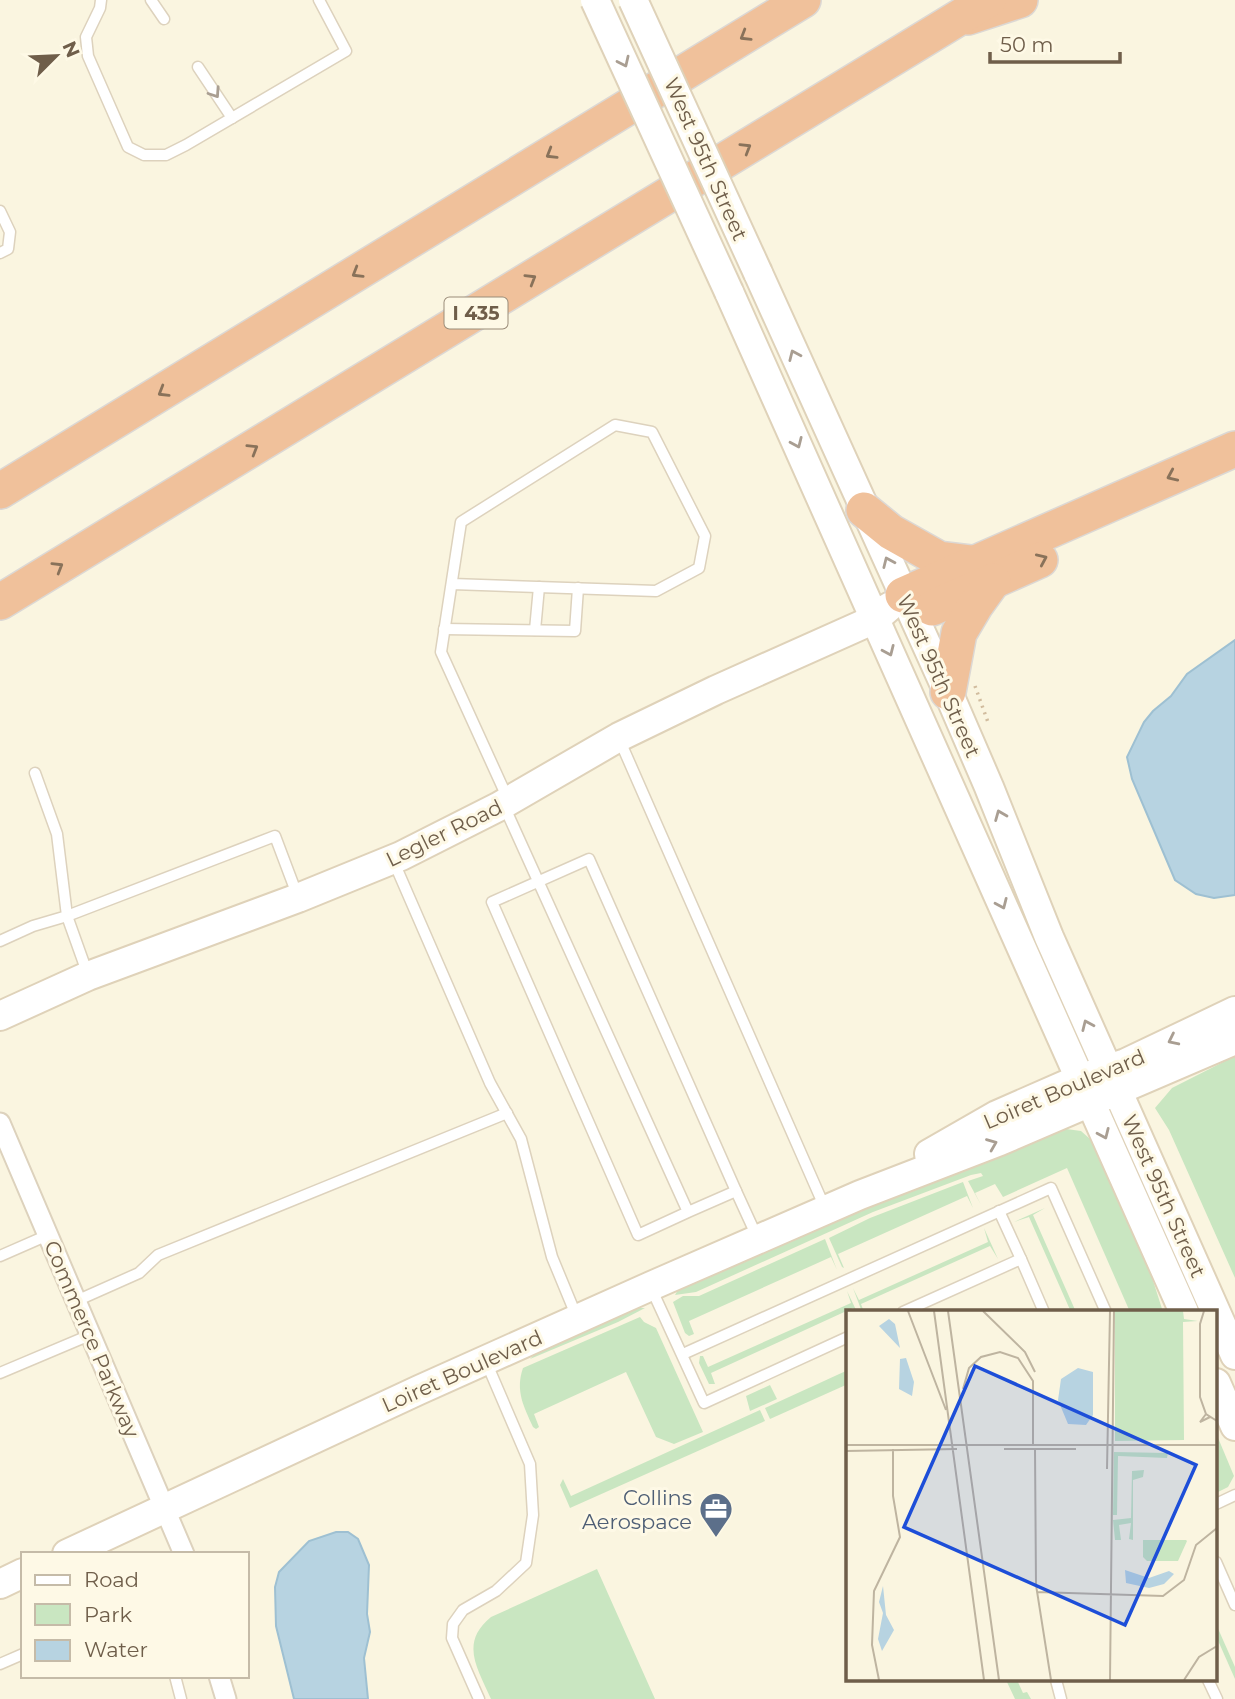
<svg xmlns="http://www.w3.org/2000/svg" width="1235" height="1699" viewBox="0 0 1235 1699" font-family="Montserrat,sans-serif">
<rect width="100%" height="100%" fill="#faf5e0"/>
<g fill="#c9e6c1">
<path d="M1235 1056V1278L1169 1130 1155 1108 1172 1088Z"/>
<path d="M1059 1128 1081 1131 1098 1146 1143 1249 1163 1312H1130L1067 1168 1003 1197 995 1184 975 1193 981 1205 968 1181 983 1176 981 1173 971 1175 873 1212 696 1292 675 1295 679 1288 837 1218Z"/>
<path d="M963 1182 973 1208 967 1196 838 1254 844 1268 842 1267 829 1238 870 1218Z"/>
<path d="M1045 1208 1033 1215 1076 1312H1071L1029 1217 1014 1222Z"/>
<path d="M984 1228 998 1259 990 1246 861 1304 864 1312H862L853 1288 859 1300 988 1242Z"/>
<path d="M825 1239 837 1270 831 1257 689 1321 694 1334 689 1336 685 1333 673 1302 683 1296H699Z"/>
<path d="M847 1291 857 1312 853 1308 711 1373 715 1384H709L699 1363 700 1356H703L708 1367 851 1303Z"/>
<path d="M637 1308H645L618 1322 530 1359 536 1353Z"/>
<path d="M640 1317 644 1322 656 1328 703 1432 674 1444 656 1437 626 1372 534 1414 539 1427 536 1429 533 1427C524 1407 515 1391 523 1368Z"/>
<path d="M848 1370V1384L770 1419 765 1408Z"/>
<path d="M770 1385 777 1399 750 1411 746 1396Z"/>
<path d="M760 1410 765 1421 570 1508 560 1485 563 1479 571 1496Z"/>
<path d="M1216 1433 1234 1476 1228 1487 1216 1493Z"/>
<path d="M597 1569 655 1699H491C478 1669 459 1643 491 1617Z"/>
<path d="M1216 1624 1235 1667V1679L1216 1636Z"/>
<path d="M1006 1680H1017L1023 1693 1027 1692 1031 1699H1015Z"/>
</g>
<g fill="#b7d3e1" stroke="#9ec0d2" stroke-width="2">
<path d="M1235 640V895L1214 898 1196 894 1175 880 1132 779 1127 757 1144 722 1153 711 1171 696 1187 674Z"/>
<path d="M336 1532H348L358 1539 369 1565 367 1614 370 1632 364 1658 368 1699H294L276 1626 275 1587 279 1572 309 1541Z"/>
</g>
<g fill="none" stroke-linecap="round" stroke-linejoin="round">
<defs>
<g id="lane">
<path d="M101 0 100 8 86 37 88 56 128 147 144 155H166L186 145 346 51 319 0"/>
<path d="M151 0 164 19"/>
<path d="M198 67 232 118"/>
<path d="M0 211 10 232 8 249 0 253"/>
<path d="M452 584 656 591 699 568 705 536 652 432 615 425 461 522 441 652 507 797"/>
<path d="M444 629 575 631 578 588"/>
<path d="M535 630 539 587"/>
<path d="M620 741 825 1208"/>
<path d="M505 808 688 1212 736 1191 589 859 492 902 638 1235 688 1212"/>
<path d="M393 860 490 1083 521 1139 552 1257 576 1315"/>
<path d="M0 941 33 926 67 916 57 834 35 773"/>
<path d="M87 972 67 916 275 836 298 897"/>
<path d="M736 1191 758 1239"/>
<path d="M999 1211 1021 1259"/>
<path d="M0 1256 48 1235"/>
<path d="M652 1290 704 1403 848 1337"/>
<path d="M76 1301 139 1273 158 1255 507 1113"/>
<path d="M903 1312 1021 1259 1044 1312"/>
<path d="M683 1354 1051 1188 1106 1312"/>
<path d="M0 1373 90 1335"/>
<path d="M1216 1504 1235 1495"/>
<path d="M1216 1562 1235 1605"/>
<path d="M0 1664 23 1654"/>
<path d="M175 1676 181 1699"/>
<path d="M1056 1680 1061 1699"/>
<path d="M1208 1680 1217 1699"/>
<path d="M479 1699 452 1638 453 1624 463 1610 496 1591 526 1563 533 1515 530 1464 487 1364"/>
</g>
<g id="street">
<path d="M0 1123 184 1554"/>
<path d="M219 1676 226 1699"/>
</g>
<g id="secondary">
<path d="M758 273 948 692 989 787 1049 937 1235 1355"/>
<path d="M729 292 1184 1312"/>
<path d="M0 1016 88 976 298 898 401 856 498 807 619 737 716 690 875 619 889 607"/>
<path d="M929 1154 997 1115 1079 1079 1126 1063 1235 1011"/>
<path d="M1216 1383 1235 1426"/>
<path d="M67 1554 419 1390 651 1286 860 1195 1000 1141 1235 1040"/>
<path d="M0 1584 23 1573"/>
</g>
<g id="highway">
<path d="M968 17 1020 0"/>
<path d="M0 491 803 0"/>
<path d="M864 510 891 532 939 559 972 563"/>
<path d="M903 595 1235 449"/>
<path d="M0 602 988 0"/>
<path d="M932 608 1040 560"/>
<path d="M948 692 959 633 975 606 993 581"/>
</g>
</defs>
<use href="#lane" stroke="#ddd2bd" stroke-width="13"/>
<use href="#street" stroke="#ddd2bd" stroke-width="23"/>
<use href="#secondary" stroke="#dfd2b9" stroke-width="32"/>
<use href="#highway" stroke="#dcd8d4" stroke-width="38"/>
<path stroke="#d1bc9e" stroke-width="3.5" stroke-dasharray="2 5" stroke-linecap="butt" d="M975 686 989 725"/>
<use href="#lane" stroke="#fff" stroke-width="10"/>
<use href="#street" stroke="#fff" stroke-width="19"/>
<use href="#secondary" stroke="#fff" stroke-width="28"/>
<use href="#highway" stroke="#f0c19b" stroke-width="35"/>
<defs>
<g id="secondary-bridge">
<path d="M595 0 729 292"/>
<path d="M633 0 758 273"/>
</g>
</defs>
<use href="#secondary-bridge" stroke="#dfd2b9" stroke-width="32" stroke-linecap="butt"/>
<use href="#secondary-bridge" stroke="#fff" stroke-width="28"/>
</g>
<defs><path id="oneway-chevron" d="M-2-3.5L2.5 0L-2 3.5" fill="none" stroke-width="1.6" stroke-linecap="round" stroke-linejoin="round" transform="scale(1.75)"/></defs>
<g stroke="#89725a">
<use href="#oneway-chevron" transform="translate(745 36) rotate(149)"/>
<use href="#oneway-chevron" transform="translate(746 148) rotate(-31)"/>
<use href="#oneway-chevron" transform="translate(551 154) rotate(149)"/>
<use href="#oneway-chevron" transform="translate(357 273) rotate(149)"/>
<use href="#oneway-chevron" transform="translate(531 279) rotate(-31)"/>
<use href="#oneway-chevron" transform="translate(163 392) rotate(149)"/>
<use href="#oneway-chevron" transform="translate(253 449) rotate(-31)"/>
<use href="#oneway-chevron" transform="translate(1172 476) rotate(156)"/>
<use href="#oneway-chevron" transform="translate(1042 559) rotate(-24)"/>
<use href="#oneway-chevron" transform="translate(58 567) rotate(-31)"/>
</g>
<g stroke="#a99e92">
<use href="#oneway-chevron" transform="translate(624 62) rotate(65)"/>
<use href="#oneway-chevron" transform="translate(215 93) rotate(56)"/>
<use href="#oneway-chevron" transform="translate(794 355) rotate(-114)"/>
<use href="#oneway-chevron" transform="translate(797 443) rotate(66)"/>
<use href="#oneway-chevron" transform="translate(888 562) rotate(-114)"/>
<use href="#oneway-chevron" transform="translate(889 651) rotate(66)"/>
<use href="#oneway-chevron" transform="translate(1000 815) rotate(-112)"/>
<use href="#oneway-chevron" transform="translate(1002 904) rotate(66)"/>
<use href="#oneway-chevron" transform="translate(1087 1025) rotate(-114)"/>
<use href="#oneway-chevron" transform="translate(1173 1040) rotate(154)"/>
<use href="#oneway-chevron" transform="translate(1104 1134) rotate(66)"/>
<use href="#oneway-chevron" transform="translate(992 1144) rotate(-22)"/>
</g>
<defs>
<symbol id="office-pin" viewBox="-11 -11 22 30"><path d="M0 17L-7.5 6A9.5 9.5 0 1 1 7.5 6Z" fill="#5c6f8a" stroke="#fef9e6"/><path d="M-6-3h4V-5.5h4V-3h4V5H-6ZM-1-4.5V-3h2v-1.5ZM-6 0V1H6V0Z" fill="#fff"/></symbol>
</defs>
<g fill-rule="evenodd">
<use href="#office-pin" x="697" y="1490" width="38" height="52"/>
</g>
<g text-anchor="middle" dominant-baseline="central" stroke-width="6" stroke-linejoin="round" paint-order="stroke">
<rect fill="#fef9e6" stroke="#9a8c79" stroke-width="2" x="444.5" y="297.5" width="63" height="31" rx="5"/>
<g font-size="19" font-weight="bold" fill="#6f5e4a">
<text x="476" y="313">I 435</text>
</g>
<g font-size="21" fill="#6f5e4a" stroke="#fef9e6">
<text transform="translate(706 159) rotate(66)">West 95th Street</text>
<text transform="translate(939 676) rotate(66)">West 95th Street</text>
<text transform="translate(444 833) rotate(-26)">Legler Road</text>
<text transform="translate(1064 1089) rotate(-23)">Loiret Boulevard</text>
<text transform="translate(1164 1196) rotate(66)">West 95th Street</text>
<text transform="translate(92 1339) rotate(67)">Commerce Parkway</text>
<text transform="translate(462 1371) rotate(-24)">Loiret Boulevard</text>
</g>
<g font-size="21" fill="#4e5e75" stroke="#fef9e6" text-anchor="end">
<text x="692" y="1497">Collins<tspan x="692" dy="24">Aerospace</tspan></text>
</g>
</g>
<g transform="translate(846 1310)">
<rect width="371" height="371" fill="#faf5e0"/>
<path d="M269 1H337L338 9 352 11 337 12 338 130 269 131ZM268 142 322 143 321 148 272 146 271 205H267ZM298 160 297 167 287 170V230L283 229 285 213 273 215 275 230H269L267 210 285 208 286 161ZM297 230H340L341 231 332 251H301L297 247Z" fill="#c9e6c1"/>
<path d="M43 9 49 14 54 38 33 16ZM60 48 68 72 66 86 53 79 54 49ZM232 58 247 62V105L240 115 222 114 212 90 215 69ZM279 260 303 268 323 261 328 264 318 274 303 278 280 273ZM37 276 40 305 48 320 36 341 32 329 37 303 33 292Z" fill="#b7d3e1"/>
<path fill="none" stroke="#beb4a0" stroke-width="2" d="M62 1 100 100M88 1 138 370M102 1 153 370M137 1 179 42 189 62M358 1 354 14V87L360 104 371 111M117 79 123 58 135 47 154 42 172 48 187 71V134M360 104 354 112 364 107M0 135H371M158 139H230M189 139 190 275 205 370M0 141 111 139M261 159 264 1M191 282 317 286 338 270 350 235 371 218M33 370 26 335 28 281 54 227 47 186V139M264 370 268 1M338 370 353 347 371 336"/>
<path fill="#1d4ed8" fill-opacity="0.15" stroke="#1d4ed8" stroke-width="3.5" d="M129 56 350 155 279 315 58 217Z"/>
<rect width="371" height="371" fill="none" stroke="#6f5e4a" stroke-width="3.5"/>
</g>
<rect x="21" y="1552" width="228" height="126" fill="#fef9e6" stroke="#c5bba8" stroke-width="2"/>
<rect x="35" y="1575" width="35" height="10" fill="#ffffff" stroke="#c5bba8" stroke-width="2"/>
<text x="84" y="1587" font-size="21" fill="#6f5e4a">Road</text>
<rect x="35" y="1604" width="35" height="21" fill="#c9e6c1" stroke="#c5bba8" stroke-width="2"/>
<text x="84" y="1622" font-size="21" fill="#6f5e4a">Park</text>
<rect x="35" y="1640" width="35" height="21" fill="#b7d3e1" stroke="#c5bba8" stroke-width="2"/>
<text x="84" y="1657" font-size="21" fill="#6f5e4a">Water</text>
<g transform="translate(56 56) rotate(66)" stroke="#fef9e6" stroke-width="5" paint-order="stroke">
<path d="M0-5L12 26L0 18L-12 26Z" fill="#6f5e4a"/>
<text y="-10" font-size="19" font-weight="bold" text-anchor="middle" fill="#6f5e4a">N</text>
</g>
<path d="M990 52v10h130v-10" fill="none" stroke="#6f5e4a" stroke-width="3.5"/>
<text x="1000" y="52" font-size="21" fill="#6f5e4a" stroke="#fef9e6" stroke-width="5" paint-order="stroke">50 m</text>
</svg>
